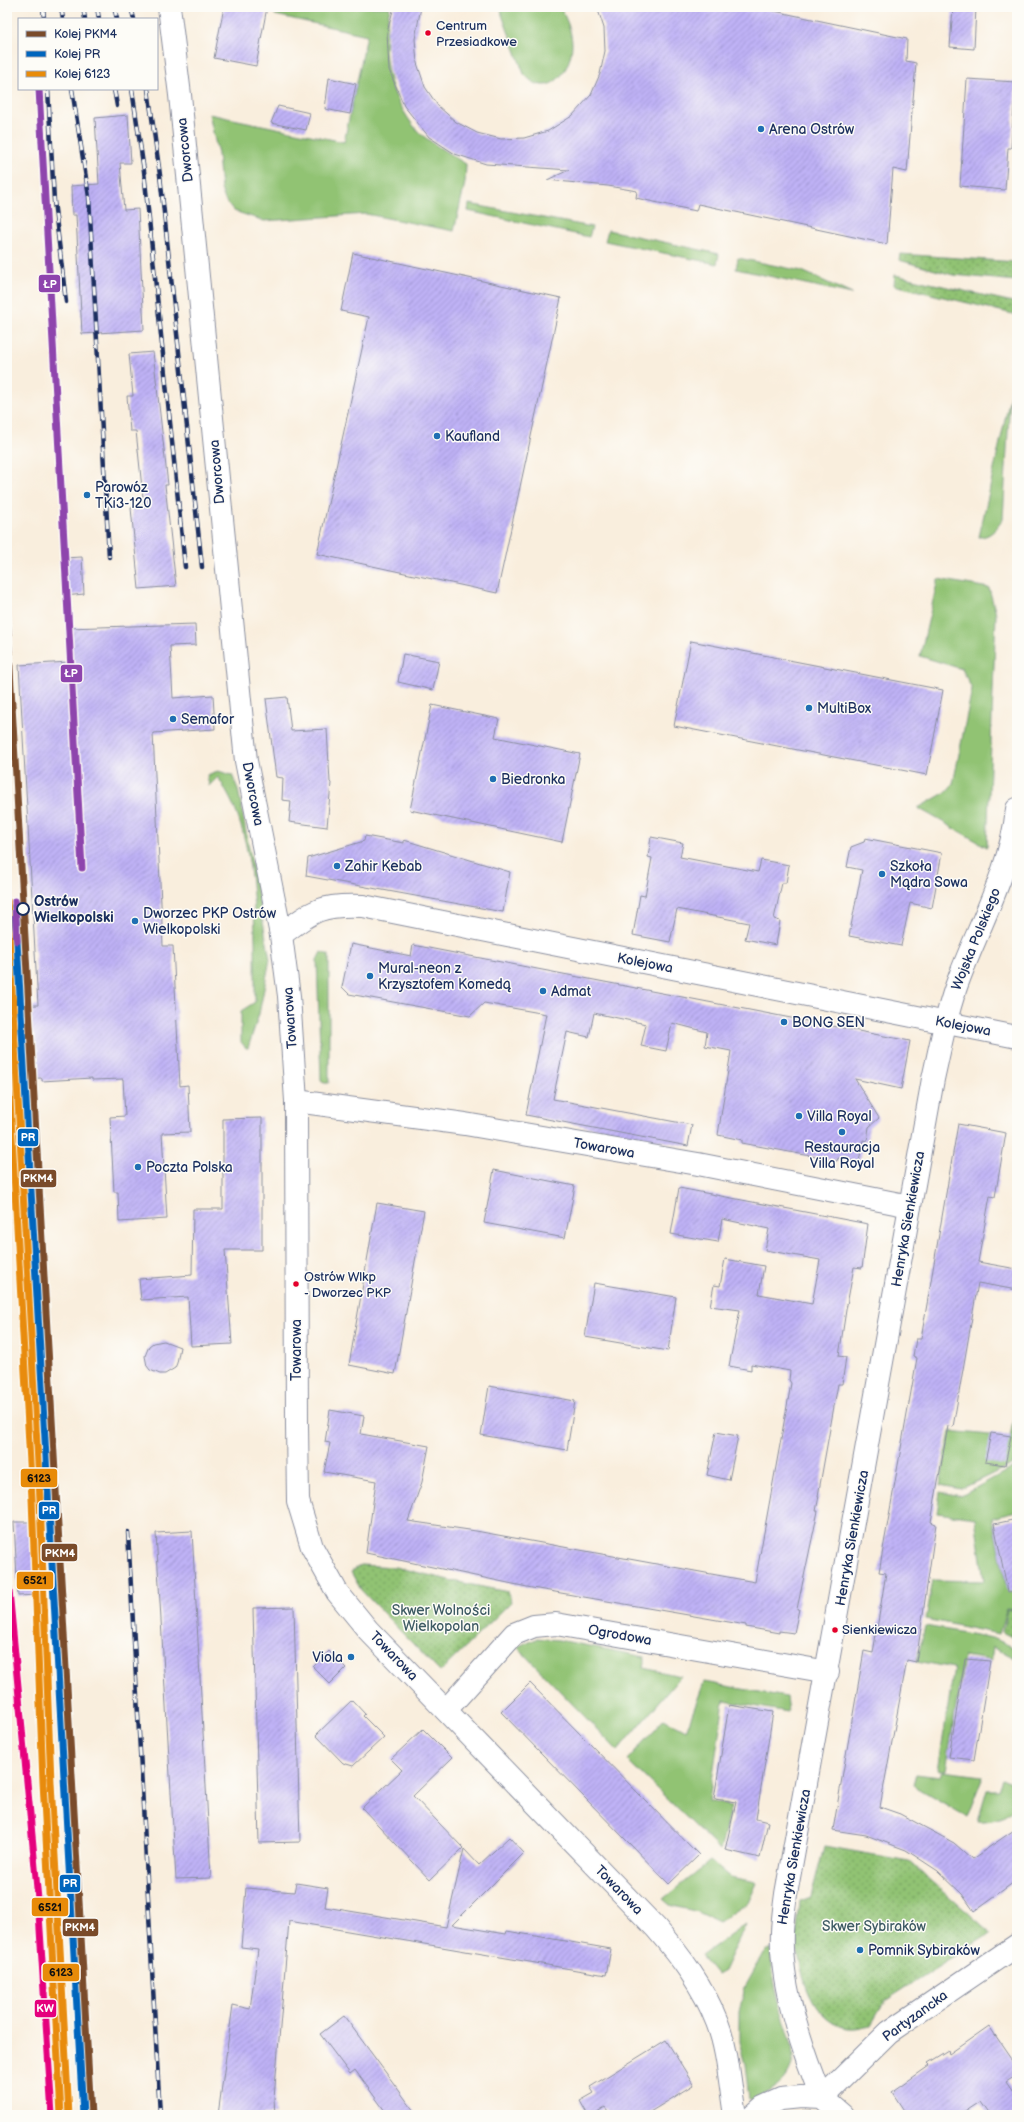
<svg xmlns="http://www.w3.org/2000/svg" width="1024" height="2122" viewBox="0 0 1024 2122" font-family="'Balsamiq Sans',sans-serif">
<defs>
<pattern id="park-dots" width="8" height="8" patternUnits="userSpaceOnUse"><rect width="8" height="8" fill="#91c373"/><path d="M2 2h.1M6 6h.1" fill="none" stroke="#769f62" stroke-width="1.8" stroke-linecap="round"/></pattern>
<pattern id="building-hatch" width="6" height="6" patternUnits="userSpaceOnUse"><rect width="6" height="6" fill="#bfb2f6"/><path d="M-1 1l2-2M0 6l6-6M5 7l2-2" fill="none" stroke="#9a91ca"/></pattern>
</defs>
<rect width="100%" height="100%" fill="#fdfcf7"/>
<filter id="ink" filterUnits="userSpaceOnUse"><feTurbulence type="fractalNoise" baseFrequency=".025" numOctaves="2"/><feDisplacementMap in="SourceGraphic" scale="8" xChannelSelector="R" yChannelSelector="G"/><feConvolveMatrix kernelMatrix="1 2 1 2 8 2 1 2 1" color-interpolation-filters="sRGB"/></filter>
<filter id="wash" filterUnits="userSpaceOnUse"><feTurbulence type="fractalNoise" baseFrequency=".012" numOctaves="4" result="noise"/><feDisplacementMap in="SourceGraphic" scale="16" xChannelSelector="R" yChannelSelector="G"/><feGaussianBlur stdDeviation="0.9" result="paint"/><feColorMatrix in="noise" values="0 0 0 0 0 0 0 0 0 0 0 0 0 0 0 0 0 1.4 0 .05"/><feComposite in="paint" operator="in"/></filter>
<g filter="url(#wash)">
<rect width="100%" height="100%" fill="#f9eedd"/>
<g fill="#91c373" stroke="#567968">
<path d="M276 7H390C382 44 383 75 402 108 407 117 414 128 422 135 436 146 451 155 466 164L465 183 454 231 366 214 264 221 234 211 225 200 221 189 218 154 209 114 344 142 367 35 275 15Z"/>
<path d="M501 7H560C566 18 571 29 572 42 573 69 549 103 524 74L502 15Z"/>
<path d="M469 204 592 227 589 237 468 211Z"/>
<path d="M608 230 719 254 717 264 605 241Z"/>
<path d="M738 258 802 271 852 294 736 269Z"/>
<path d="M1010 397 1003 519C997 528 991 537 979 537Z"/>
<path d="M938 579 989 588 996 614 987 847 918 808 946 792 953 784 972 689 962 669 920 656Z"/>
<path d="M218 771 232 775 238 789 270 959 259 1014 248 1048H246L241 1042V1011L255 1002C255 943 258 865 235 809 230 798 224 787 218 777L209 786 207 775Z"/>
<path d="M321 952 329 955V1083H324L321 1080 317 960Z"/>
<path d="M1017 1400V1462L961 1489 940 1485 950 1431 1010 1437Z"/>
<path d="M1017 1465V1512L992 1518 1006 1584 1017 1582V1609L1007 1608 999 1634 926 1619 933 1580 984 1581 975 1518 937 1513 940 1492 961 1496Z"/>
<path d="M925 1626 993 1638 1017 1649V1659L993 1647 991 1660 964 1656 946 1770H938L954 1668 917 1661Z"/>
<path d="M536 1638 559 1640 645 1657 643 1668 681 1676 618 1751 517 1647Z"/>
<path d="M704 1682 786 1697 788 1712 724 1701 709 1801 731 1806 720 1850 627 1760 664 1719 686 1731Z"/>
<path d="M942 1771 983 1776 967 1817 913 1785 916 1774 940 1777Z"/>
<path d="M1003 1779 1017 1786V1807C1008 1817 991 1822 978 1821L987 1790H999Z"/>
<path d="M710 1861 731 1878 757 1883 748 1903 719 1922 698 1912 670 1905 663 1899Z"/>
<path d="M746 1924 724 1971 717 1975 701 1956Z"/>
<path d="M770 1948C772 1966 774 1984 779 2002 784 2025 802 2053 787 2076 780 2087 766 2093 756 2100L749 2099 745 2064 739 2043V2012L745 1987 764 1953Z"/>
</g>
<g fill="url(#park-dots)" stroke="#567968">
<path d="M900 254 1017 262V281L953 275 899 260Z"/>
<path d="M895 275 1017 303V315L894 285Z"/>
<path d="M361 1565 395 1567 453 1581 508 1592 511 1602 440 1672 361 1590 351 1572Z"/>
<path d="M1007 1609 1017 1610V1640L1002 1632Z"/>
<path d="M824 1846 909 1861 991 1933 885 2001 871 2025C864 2026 856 2029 849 2028 811 2024 799 1972 797 1940 796 1928 799 1914 800 1901L811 1897Z"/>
</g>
<g id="blocks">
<g fill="url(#building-hatch)">
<path d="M224 7H267L256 66 214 58Z"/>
<path d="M394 7H421L415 39 417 63 425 87 438 106 456 122 477 133 501 139 524 138 548 131 572 116 591 95 600 74 605 51 604 28 597 7H755L907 39 906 61 916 63 907 172 893 169 887 244 698 204 696 211 636 198 637 191 608 186 547 180 569 170 486 164 455 154 429 137 404 106 389 70 387 32Z"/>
<path d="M953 7H976L974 49 950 47Z"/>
<path d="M329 78 356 84 350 114 325 109Z"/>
<path d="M967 79 1016 82 1011 148H1008L1005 190 960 186Z"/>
<path d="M278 106 310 113 306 130 271 123Z"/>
<path d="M128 115 131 163H120L124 210 138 209 144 330 82 334 76 215H72L71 186 99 184 95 118Z"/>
<path d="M353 253 561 298 497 593 317 554 369 317 341 311Z"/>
<path d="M153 352 168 485H165L176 586 139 589 131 508 144 507 136 431H130L127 396H133L129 354Z"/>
<path d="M82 557 84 594 65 596 63 558Z"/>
<path d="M195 624 196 645 170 646 173 698 213 695 215 729 153 733 163 946H173L180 1086 188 1085 190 1132 162 1133 167 1219 119 1222 118 1192H114L110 1117 125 1116 123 1079 92 1080V1078L42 1081V1078L7 1079V1006L38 1005 19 665 69 662 67 628Z"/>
<path d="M691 641 943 690 927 775 674 726Z"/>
<path d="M403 654 439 661 433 690 398 682Z"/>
<path d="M287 697 291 731 327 729 330 782 331 783 327 827 289 822 291 801 282 800 283 778 276 777 266 699Z"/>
<path d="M432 705 499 719 495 737 580 754 562 842 410 810Z"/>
<path d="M365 836 404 843V840L510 872 503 912 306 876 308 858 364 841Z"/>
<path d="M651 837 683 843 680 857 758 872 761 860 789 865 786 883H782L774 919 780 921 776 945 745 939 749 923 677 909 670 942 633 935 640 895 645 896 652 858 648 857Z"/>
<path d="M865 838 942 853 932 908 910 903 901 946 849 936 862 870 847 867 851 847 864 842Z"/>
<path d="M351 944 411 956 413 945 910 1041 901 1089 855 1079 879 1118 869 1127 867 1141 863 1140 859 1162 838 1158 837 1161 742 1143V1140L718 1135 731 1051 705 1046 707 1032 672 1023 666 1051 641 1046 646 1024 594 1013 589 1037 567 1032 553 1099 692 1125 688 1146 526 1115 546 1014 484 1003 470 1016 349 994 342 987Z"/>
<path d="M262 1118V1250H225L232 1344 191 1346 188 1297 141 1300 139 1279 192 1275 193 1209H223V1119Z"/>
<path d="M958 1124 1006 1133 995 1197 990 1196 978 1262 1017 1269V1290L978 1283 953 1427 948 1426 931 1522 936 1524 916 1662 907 1660 880 1807 900 1814 954 1843 972 1859 1017 1828V1880L974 1911 962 1894 938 1871 906 1850 866 1835 833 1830 864 1651 873 1653 886 1573 879 1572 917 1358 913 1356 916 1339H921Z"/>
<path d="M494 1170 575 1186 565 1238 484 1223Z"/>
<path d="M679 1188 868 1224 862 1268 854 1267 846 1310 839 1356 846 1357 842 1384H838L818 1496H819L816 1511H818L797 1609H799L794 1633 779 1631V1633L746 1627V1625L532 1588 366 1553 376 1481 324 1472 330 1443 325 1442 330 1410 364 1416 361 1434 429 1446 422 1482 408 1521 476 1531 755 1582 789 1395 791 1383 789 1380 790 1371 751 1364V1370L729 1366 740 1310 710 1306 714 1285 720 1286 725 1259 764 1266 759 1294 812 1304 820 1260 765 1250 769 1229 722 1219 718 1242 671 1234Z"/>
<path d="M377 1203 424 1211 395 1374 349 1365Z"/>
<path d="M594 1283 676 1297 668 1351 585 1337Z"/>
<path d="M164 1341 180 1347 177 1363 175 1368 165 1374H160L150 1370 147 1366 145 1356 149 1346 153 1343Z"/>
<path d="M489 1386 575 1401 567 1450 481 1435Z"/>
<path d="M716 1432 738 1436 729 1480 707 1475Z"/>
<path d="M991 1433 1011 1436 1005 1465 985 1462Z"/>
<path d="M1017 1519V1591L1008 1592 994 1524Z"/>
<path d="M14 1522H33L37 1595 18 1596Z"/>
<path d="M192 1531 211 1878 176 1879 156 1533Z"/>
<path d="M294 1607 300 1842 259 1843 253 1608Z"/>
<path d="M329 1651 346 1668 330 1684 313 1667Z"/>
<path d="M965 1659 990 1661 974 1760 949 1757Z"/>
<path d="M530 1683 699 1855 669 1884 501 1712Z"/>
<path d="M352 1700 365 1714 363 1716 384 1737 353 1766 343 1763 316 1735Z"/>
<path d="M729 1705 773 1712 756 1819 768 1822 760 1858 725 1850 736 1802 714 1799Z"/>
<path d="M423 1729 452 1758 413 1796 463 1848 430 1880 362 1808 402 1770 391 1759Z"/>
<path d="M509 1837 524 1853 452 1925 506 1934 507 1931 611 1949 606 1975 289 1921 274 2098 275 2115H218L233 2005 250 2009 258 1949 241 1947 246 1888 294 1892 296 1883 328 1888 325 1907 446 1927 464 1849 479 1865Z"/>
<path d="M344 2016 417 2115H388L355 2070 350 2074 320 2034Z"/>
<path d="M989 2026 1017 2067V2075L1006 2082 1017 2098V2115H989L980 2102 960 2115H907L892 2092 929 2066 927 2064 948 2051 949 2054Z"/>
<path d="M666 2040 694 2085 645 2115H610L605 2108 594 2115H588L580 2101 594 2093 590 2087Z"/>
</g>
</g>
</g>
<g filter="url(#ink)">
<use href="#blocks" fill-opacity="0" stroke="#8a8e9e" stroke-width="1"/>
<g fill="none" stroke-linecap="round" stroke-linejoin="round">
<defs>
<g id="minor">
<path d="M281 935C313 910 322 904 363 906L1017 1037"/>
<path d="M296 1101 465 1124 698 1164 910 1206"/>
<path d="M446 1710 514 1634 534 1626 556 1624 828 1672"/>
<path d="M822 2098 889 2032 1017 1945"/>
</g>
<g id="secondary">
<path d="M169 7 180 95 246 761 281 935 289 996 296 1101 297 1425 298 1501 312 1547 337 1592 368 1630 656 1928C681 1957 703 1986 717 2022 728 2050 730 2086 735 2115"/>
<path d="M822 2098C805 2056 787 2006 783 1961 780 1938 783 1916 786 1894L933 1079C941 1044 947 1009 960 976 981 921 1011 868 1017 809"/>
<path d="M754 2115 763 2107 781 2099 801 2097 822 2098 842 2115"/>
</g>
</defs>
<use href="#minor" stroke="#8a8e9e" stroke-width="24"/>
<use href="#secondary" stroke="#8a8e9e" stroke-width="24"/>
<use href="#minor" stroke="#fff" stroke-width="22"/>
<use href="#secondary" stroke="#fff" stroke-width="22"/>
<defs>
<g id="rail">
<path d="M43 7 44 19"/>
<path d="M61 7 63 19"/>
<path d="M83 7 85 19"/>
<path d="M97 7 99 19"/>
<path d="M114 7 117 19"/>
<path d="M131 7 134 19"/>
<path d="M48 89 54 201 66 302"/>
<path d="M72 89 89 197 109 557"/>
<path d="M114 89 117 106"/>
<path d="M132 89 144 171 185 567"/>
<path d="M148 89 160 175 202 567"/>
<path d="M128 1532 160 2115"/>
</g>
</defs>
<use href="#rail" stroke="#1b2f5e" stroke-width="4.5"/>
<use href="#rail" stroke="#fdfcf7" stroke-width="3" stroke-dasharray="9" stroke-linecap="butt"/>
<defs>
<path id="rail-1" d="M7 616 91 2115"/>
<path id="rail-2" d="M15 906 83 2115"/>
<path id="rail-3" d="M7 901 40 1499 51 1782 69 2115"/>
<path id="rail-4" d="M7 1046 32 1499 43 1782 61 2115"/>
<path id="rail-5" d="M7 1569 38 1899 52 2115"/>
<g id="rail-6">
<path d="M39 89 82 868"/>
<path d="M15 901 17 941"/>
</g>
</defs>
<use href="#rail-1" stroke="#fdfcf7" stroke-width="10"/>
<use href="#rail-2" stroke="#fdfcf7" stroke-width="10"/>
<use href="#rail-3" stroke="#fdfcf7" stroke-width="10"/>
<use href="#rail-4" stroke="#fdfcf7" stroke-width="10"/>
<use href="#rail-5" stroke="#fdfcf7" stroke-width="10"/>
<use href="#rail-6" stroke="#fdfcf7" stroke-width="10"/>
<use href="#rail-1" stroke="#7a4b2a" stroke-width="7"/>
<use href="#rail-2" stroke="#0065bd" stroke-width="7"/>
<use href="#rail-3" stroke="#e88b09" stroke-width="7"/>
<use href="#rail-4" stroke="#e88b09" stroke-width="7"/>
<use href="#rail-5" stroke="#e5007d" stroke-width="7"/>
<use href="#rail-6" stroke="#8e44ad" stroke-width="7"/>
</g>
</g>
<g fill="#e4002b" stroke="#fdfcf7" stroke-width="1.5">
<circle cx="428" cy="33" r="3.5"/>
<circle cx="296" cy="1284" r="3.5"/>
<circle cx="835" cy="1630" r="3.5"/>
</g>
<g fill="#1f6fb2" stroke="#fdfcf7" stroke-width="1.5">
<circle cx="761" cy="129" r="4"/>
<circle cx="437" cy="436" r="4"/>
<circle cx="87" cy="495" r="4"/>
<circle cx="809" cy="708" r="4"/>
<circle cx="173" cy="719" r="4"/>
<circle cx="493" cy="779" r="4"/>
<circle cx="337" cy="866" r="4"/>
<circle cx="882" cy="874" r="4"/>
<circle cx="135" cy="921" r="4"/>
<circle cx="370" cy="976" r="4"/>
<circle cx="543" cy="991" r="4"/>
<circle cx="784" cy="1022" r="4"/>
<circle cx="799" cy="1116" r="4"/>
<circle cx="842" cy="1132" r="4"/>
<circle cx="138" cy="1167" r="4"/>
<circle cx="351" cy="1657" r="4"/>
<circle cx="860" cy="1950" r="4"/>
</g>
<circle fill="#fdfcf7" stroke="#1b2f5e" stroke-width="2" cx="23" cy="909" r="6"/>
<g text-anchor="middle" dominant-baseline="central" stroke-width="3" stroke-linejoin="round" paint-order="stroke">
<g font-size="13" fill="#1b2f5e" stroke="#fdfcf7" text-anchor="start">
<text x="436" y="26">Centrum<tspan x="436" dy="16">Przesiadkowe</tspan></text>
<text x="304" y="1277">Ostrów Wlkp<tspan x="304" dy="16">- Dworzec PKP</tspan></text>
<text x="842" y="1630">Sienkiewicza</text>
</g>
<g font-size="14" fill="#1b2f5e" stroke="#fdfcf7" text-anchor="start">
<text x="769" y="129">Arena Ostrów</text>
<text x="445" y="436">Kaufland</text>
<text x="95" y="487">Parowóz<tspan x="95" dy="16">TKi3-120</tspan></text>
<text x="817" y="708">MultiBox</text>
<text x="181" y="719">Semafor</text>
<text x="501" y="779">Biedronka</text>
<text x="345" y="866">Zahir Kebab</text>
<text x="890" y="866">Szkoła<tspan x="890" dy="16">Mądra Sowa</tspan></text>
<text x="143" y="913">Dworzec PKP Ostrów<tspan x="143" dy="16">Wielkopolski</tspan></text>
<text x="378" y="968">Mural-neon z<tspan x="378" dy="16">Krzysztofem Komedą</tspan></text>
<text x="551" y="991">Admat</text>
<text x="792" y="1022">BONG SEN</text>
<text x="807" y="1116">Villa Royal</text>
<text x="842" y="1147" text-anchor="middle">Restauracja<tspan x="842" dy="16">Villa Royal</tspan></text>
<text x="146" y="1167">Poczta Polska</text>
<text x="343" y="1657" text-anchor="end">Viola</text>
<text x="868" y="1950">Pomnik Sybiraków</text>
</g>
<g font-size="14" fill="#1b2f5e" stroke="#fdfcf7">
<text transform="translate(185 150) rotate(-96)">Dworcowa</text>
<text transform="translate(217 472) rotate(-95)">Dworcowa</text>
<text transform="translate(253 794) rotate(79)">Dworcowa</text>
<text transform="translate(976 939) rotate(-68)">Wojska Polskiego</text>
<text transform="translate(645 963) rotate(11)">Kolejowa</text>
<text transform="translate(290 1018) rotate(-94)">Towarowa</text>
<text transform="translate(963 1026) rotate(11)">Kolejowa</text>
<text transform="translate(604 1148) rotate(10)">Towarowa</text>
<text transform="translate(908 1219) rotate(-80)">Henryka Sienkiewicza</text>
<text transform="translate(296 1350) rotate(-90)">Towarowa</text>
<text transform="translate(852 1538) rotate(-80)">Henryka Sienkiewicza</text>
<text transform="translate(620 1635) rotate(10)">Ogrodowa</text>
<text transform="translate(394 1656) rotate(46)">Towarowa</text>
<text transform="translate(794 1857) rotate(-80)">Henryka Sienkiewicza</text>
<text transform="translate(619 1890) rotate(46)">Towarowa</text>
<text transform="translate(915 2016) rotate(-36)">Partyzancka</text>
</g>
<g font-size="14" font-weight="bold" fill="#1b2f5e" stroke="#fdfcf7" text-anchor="start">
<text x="34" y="901">Ostrów<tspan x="34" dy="16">Wielkopolski</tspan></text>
</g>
<g font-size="14" fill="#3e5b64" stroke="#fdfcf7">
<text x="441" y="1610">Skwer Wolności<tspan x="441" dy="16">Wielkopolan</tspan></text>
<text x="874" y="1926">Skwer Sybiraków</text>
</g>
</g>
<g stroke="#fdfcf7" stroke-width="1.5">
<rect x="38" y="274" width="23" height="19" rx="4" fill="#8e44ad"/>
<rect x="60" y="664" width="23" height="19" rx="4" fill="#8e44ad"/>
<rect x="17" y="1128" width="22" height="19" rx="4" fill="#0065bd"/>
<rect x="20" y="1169" width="37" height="19" rx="4" fill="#7a4b2a"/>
<rect x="20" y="1468" width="38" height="20" rx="4" fill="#e88b09"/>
<rect x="38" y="1501" width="22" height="19" rx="4" fill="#0065bd"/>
<rect x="41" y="1543" width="37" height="19" rx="4" fill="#7a4b2a"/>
<rect x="16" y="1571" width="38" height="19" rx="4" fill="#e88b09"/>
<rect x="59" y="1874" width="22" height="19" rx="4" fill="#0065bd"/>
<rect x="31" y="1897" width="38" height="20" rx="4" fill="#e88b09"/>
<rect x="62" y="1918" width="37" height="19" rx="4" fill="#7a4b2a"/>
<rect x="42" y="1963" width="38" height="19" rx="4" fill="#e88b09"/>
<rect x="34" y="1999" width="23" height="19" rx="4" fill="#e5007d"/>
</g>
<g font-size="11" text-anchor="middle" font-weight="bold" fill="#fff">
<text x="50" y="288">ŁP</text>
<text x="71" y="677">ŁP</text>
<text x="28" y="1141">PR</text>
<text x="38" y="1182">PKM4</text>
<text x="49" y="1514">PR</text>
<text x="60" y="1557">PKM4</text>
<text x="70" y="1887">PR</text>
<text x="80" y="1931">PKM4</text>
<text x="45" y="2012">KW</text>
</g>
<g font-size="11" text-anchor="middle" font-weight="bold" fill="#111">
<text x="39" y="1482">6123</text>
<text x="35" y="1584">6521</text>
<text x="50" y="1911">6521</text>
<text x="61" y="1976">6123</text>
</g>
<rect width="1024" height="2122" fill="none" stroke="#fdfcf7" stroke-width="24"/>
<rect x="18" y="18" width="140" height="72" fill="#fdfcf7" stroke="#a3aaba"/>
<rect x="26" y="31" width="20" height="6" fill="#7a4b2a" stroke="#a3aaba"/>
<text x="54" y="38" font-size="12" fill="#1b2f5e">Kolej PKM4</text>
<rect x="26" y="51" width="20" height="6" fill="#0065bd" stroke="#a3aaba"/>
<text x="54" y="58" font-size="12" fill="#1b2f5e">Kolej PR</text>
<rect x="26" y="71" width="20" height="6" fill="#e88b09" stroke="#a3aaba"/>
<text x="54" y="78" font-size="12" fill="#1b2f5e">Kolej 6123</text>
</svg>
